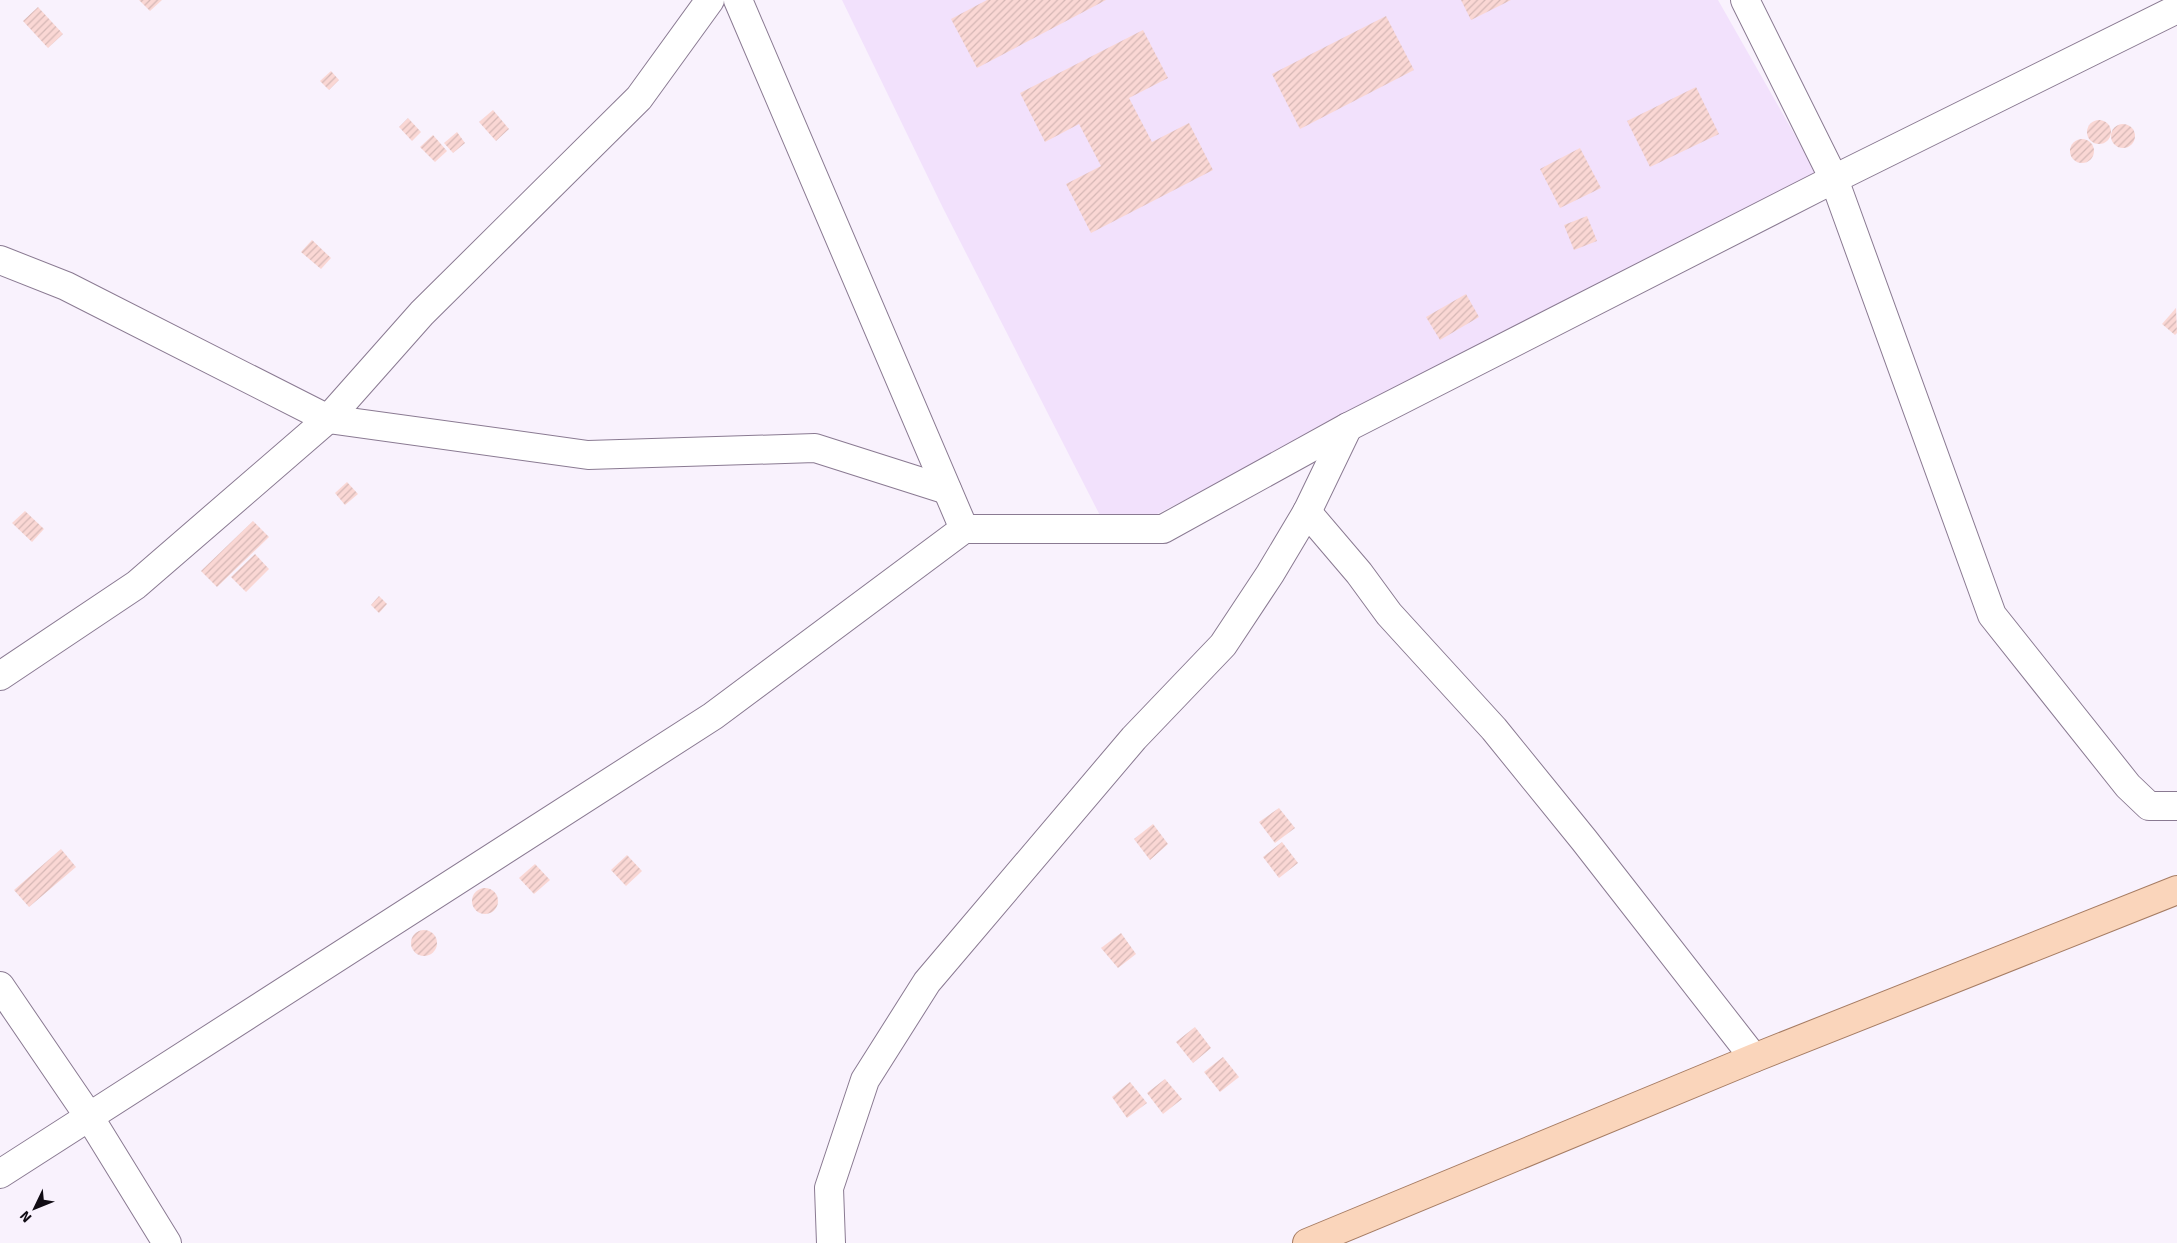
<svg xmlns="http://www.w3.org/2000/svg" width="2177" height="1243" viewBox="0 0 2177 1243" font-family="Signika,sans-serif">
<defs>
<pattern id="building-hatch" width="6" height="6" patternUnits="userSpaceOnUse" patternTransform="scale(1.25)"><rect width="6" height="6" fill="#fad7d4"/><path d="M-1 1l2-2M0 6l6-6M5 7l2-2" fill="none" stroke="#d5b7b5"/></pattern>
</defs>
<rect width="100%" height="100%" fill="#f9f2fd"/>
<path fill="#f2e1fc" d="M842 0H1718L1821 181 1111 537 943 208Z"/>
<g fill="url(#building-hatch)">
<path d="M139 0H162L150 11Z"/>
<path d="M987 0H1106L977 68 951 19Z"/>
<path d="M1461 0H1511L1471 20Z"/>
<path d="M38 7 63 34 48 48 23 21Z"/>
<path d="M1386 16 1414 70 1300 129 1272 74Z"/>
<path d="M1143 30 1168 78 1129 98 1152 142 1189 123 1213 170 1091 233 1066 184 1101 166 1079 124 1045 142 1020 93Z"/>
<path d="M331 71 339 80 329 90 320 81Z"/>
<path d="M1696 87 1719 134 1650 167 1627 121Z"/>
<path d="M493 110 509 129 496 141 479 122Z"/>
<path d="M408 118 421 132 412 141 399 127Z"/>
<circle cx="2099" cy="132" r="12"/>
<circle cx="2123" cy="136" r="12"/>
<path d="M457 132 465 143 453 153 444 143Z"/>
<path d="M433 135 447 151 435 162 420 147Z"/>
<circle cx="2082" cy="151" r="12"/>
<path d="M1580 148 1601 188 1560 208 1540 169Z"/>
<path d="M1587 216 1597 241 1574 250 1564 225Z"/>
<path d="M312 240 331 258 321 269 301 252Z"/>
<path d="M1466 294 1479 317 1440 340 1426 317Z"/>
<path d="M2176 308 2177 333 2175 335 2162 324Z"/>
<path d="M347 482 358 494 345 505 335 493Z"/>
<path d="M25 511 44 529 32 542 12 523Z"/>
<path d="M253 521 269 537 217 587 201 571Z"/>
<path d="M255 554 269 569 246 592 231 577Z"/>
<path d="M379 596 387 604 379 613 371 605Z"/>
<path d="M1279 808 1295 828 1275 843 1259 822Z"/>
<path d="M1153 824 1168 844 1150 860 1134 839Z"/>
<path d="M1282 842 1298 863 1279 878 1263 857Z"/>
<path d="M61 849 76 867 29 907 14 890Z"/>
<path d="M627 855 642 871 626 886 611 870Z"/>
<path d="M535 864 550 880 534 894 519 878Z"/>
<circle cx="485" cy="901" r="13"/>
<circle cx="424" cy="943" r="13"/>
<path d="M1121 933 1136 954 1118 968 1101 948Z"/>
<path d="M1195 1027 1211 1048 1193 1063 1176 1042Z"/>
<path d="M1223 1057 1239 1077 1220 1092 1204 1072Z"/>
<path d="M1165 1079 1182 1099 1163 1114 1147 1093Z"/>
<path d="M1130 1082 1147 1103 1127 1118 1112 1097Z"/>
</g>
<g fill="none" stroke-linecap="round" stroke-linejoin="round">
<defs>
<g id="minor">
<path d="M738 0 964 529"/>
<path d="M1745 0 1834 179 1992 615 2128 786 2149 806H2177"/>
<path d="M0 260 66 286 328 419 588 455 815 448 947 490"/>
<path d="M1307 512 1359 573 1389 614 1494 729 1584 840 1754 1058"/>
<path d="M0 676 136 585 328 419 422 313 639 98 710 0"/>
<path d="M0 986 90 1118 167 1243"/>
<path d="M0 1174 713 716 964 529H1163L1348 427 1834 179 2177 9"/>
<path d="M831 1243 829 1188 865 1080 927 982 1134 738 1223 645 1270 574 1307 512 1348 427"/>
</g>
<path id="major" d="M1307 1243 1754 1058 2177 890"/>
</defs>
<use href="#minor" stroke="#8a7a92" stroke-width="30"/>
<use href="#major" stroke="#a67c63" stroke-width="30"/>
<use href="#minor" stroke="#fff" stroke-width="28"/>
<use href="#major" stroke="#fad5bb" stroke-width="28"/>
</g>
<g transform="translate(35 1208) rotate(227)" stroke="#f9f2fd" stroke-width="4" paint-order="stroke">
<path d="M0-4L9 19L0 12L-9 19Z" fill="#110c14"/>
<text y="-8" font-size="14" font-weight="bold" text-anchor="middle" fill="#110c14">N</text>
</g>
</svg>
